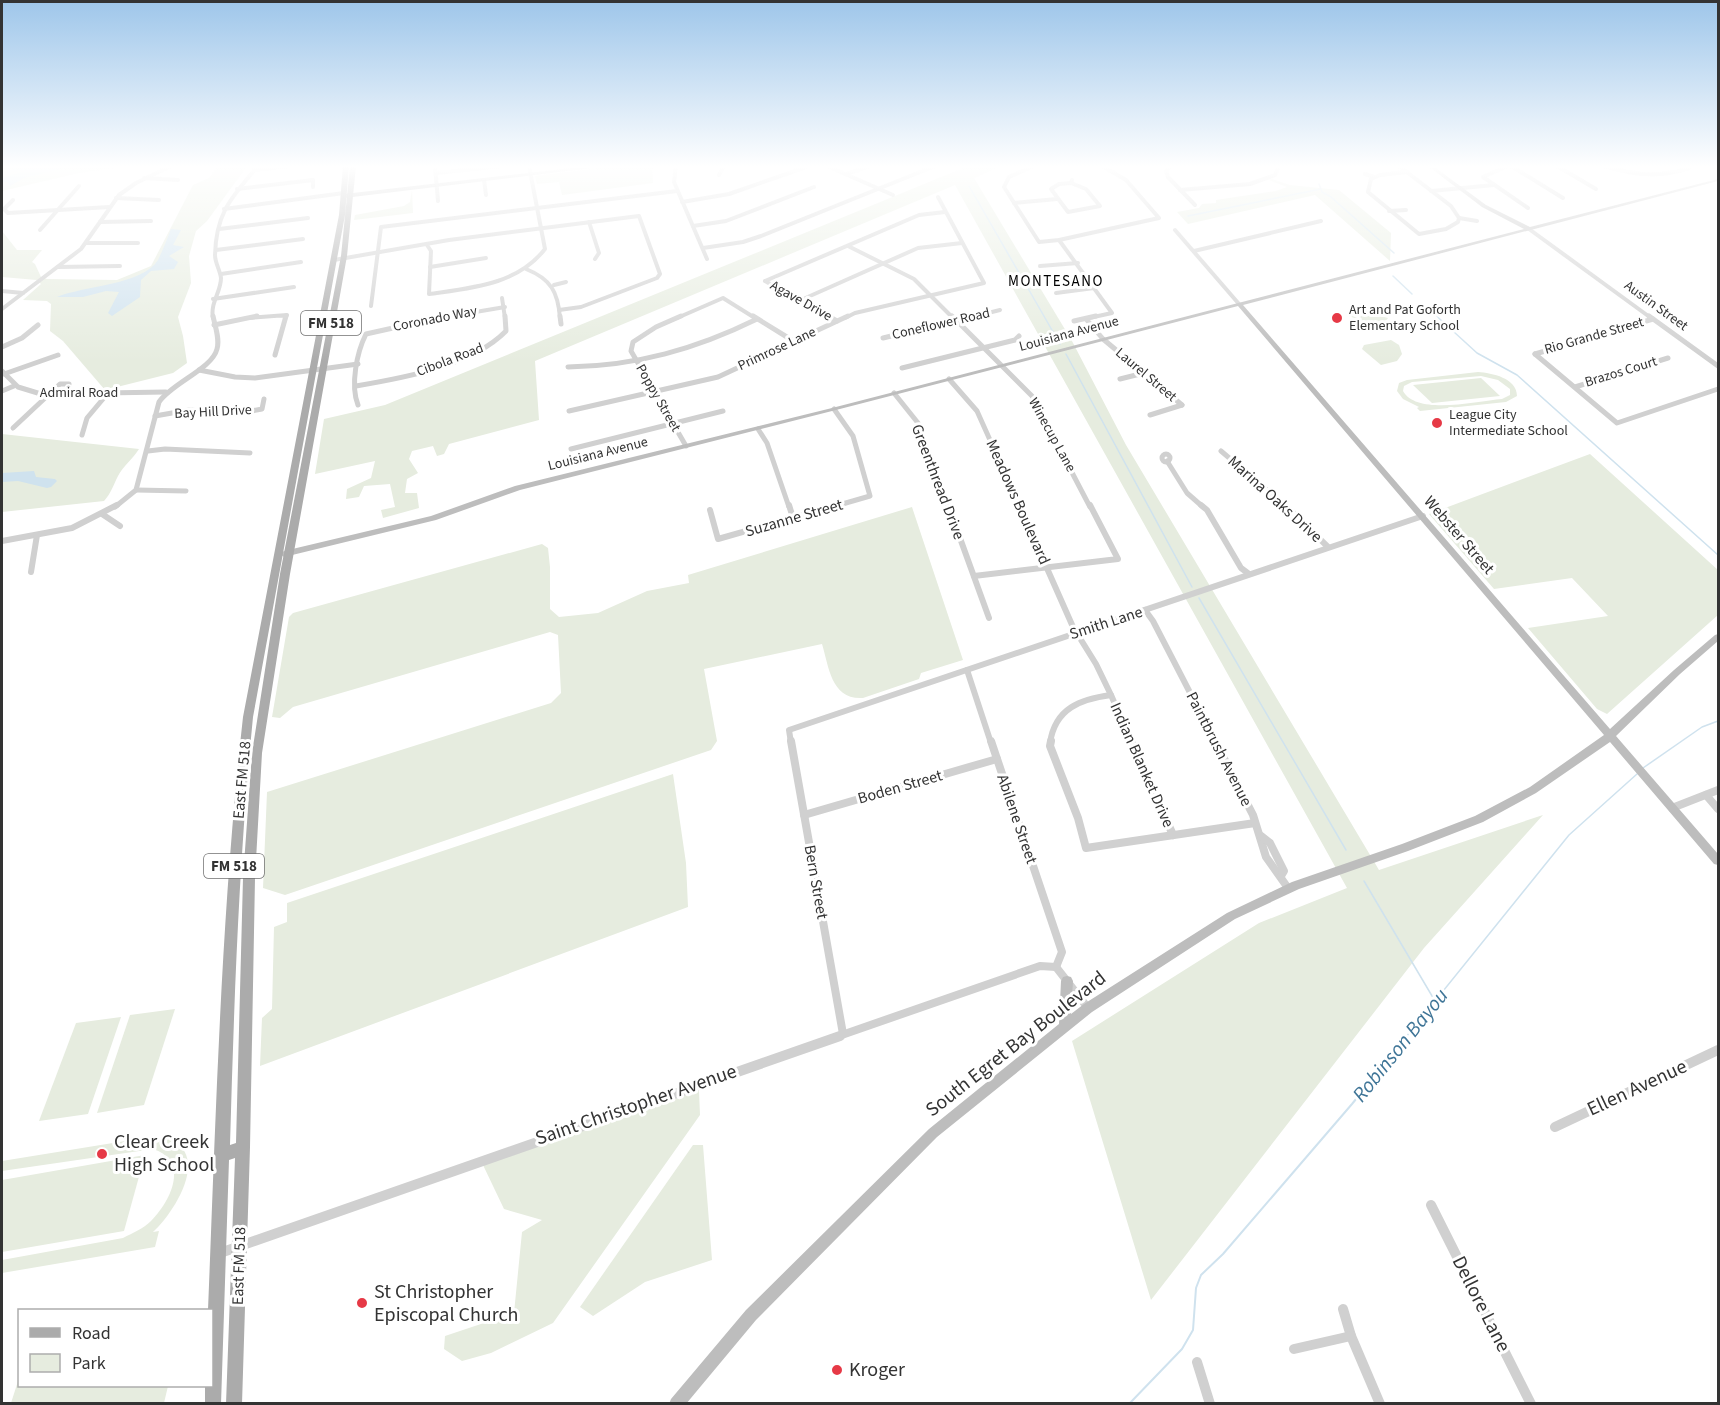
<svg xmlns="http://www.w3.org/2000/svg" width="1720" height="1405" viewBox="0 0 1720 1405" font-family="'Source Sans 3',sans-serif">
<rect width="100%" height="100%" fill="#fff"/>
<g fill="#e6ecdf" fill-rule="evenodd">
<path d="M2 166H130L79 173 2 191Z"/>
<path d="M218 166H243L245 169 207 221 196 231 189 256 191 283 178 317 183 336 187 363 173 373 105 390 63 341 50 331 51 304 47 301 23 300 41 284 37 280 2 277V231L17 250H42L32 262 35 264 41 277 47 279 117 280 151 266 193 185 209 178Z"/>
<path d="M614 166H652L653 183 562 195 559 182 537 184 535 176Z"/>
<path d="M968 166H1002L974 178 1072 341 1126 445 1379 870 1543 815 1424 948 1151 1300 1072 1041 1259 923 1347 888 955 185 535 361 539 420 449 444 444 454 437 456 433 446 412 451 409 459 418 473 407 479 405 493H417L419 508 383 518 381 510 395 507 390 484 364 486 359 497 346 499 347 489 371 478 375 461 315 474 324 419 385 405Z"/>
<path d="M1272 179 1290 185 1339 190 1391 233 1390 261 1315 195 1188 224 1177 212 1199 208 1202 204 1216 203V200L1276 191 1287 187 1269 180Z"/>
<path d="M412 190 413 213 354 220 355 215 404 206 410 202Z"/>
<path d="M1355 309 1388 318 1380 328 1349 316Z"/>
<path d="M1391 340 1399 345 1402 354 1397 361 1381 365 1362 349 1364 345Z"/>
<path d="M1478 372C1492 373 1517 378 1517 396L1506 402 1420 411 1417 408 1419 407 1403 399 1397 391 1399 383 1407 380ZM1481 376 1498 380 1510 389V395L1502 399C1477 401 1417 416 1403 391L1404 386 1412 382Z"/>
<path d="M1481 378 1500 396 1432 403 1413 385Z"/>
<path d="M2 434 139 449C133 459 123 466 118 476 113 486 111 493 104 501L2 512Z"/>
<path d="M1590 454 1718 570V615L1607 714 1597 709 1528 628 1608 616 1572 578 1494 589 1429 514Z"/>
<path d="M912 507 963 660 921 673 919 679 863 698C831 700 829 667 822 644L704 669 717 741 711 750 285 895 263 888 267 792 551 703 561 693 558 635 550 632 293 707 280 718 272 717 289 617 293 613 542 544 548 548 550 567V609L559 617 598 613 647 591 689 583 688 575Z"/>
<path d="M673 774 686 863 688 907 260 1066 262 1018 272 1009 274 927 287 922V903Z"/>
<path d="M175 1009 144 1105 97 1113 130 1015Z"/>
<path d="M121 1017 88 1114 39 1121 76 1023Z"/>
<path d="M699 1091 700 1115 553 1323 491 1353 462 1361 444 1349 445 1336 514 1313 522 1232 542 1220 504 1209 483 1165Z"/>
<path d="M156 1136C161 1138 169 1138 174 1141 208 1161 172 1215 153 1232L159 1231 155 1247 2 1273V1260L123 1238C133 1233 144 1228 151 1221 171 1201 190 1161 153 1149L2 1171V1161Z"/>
<path d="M693 1145H703L712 1260 645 1282 593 1316 580 1307Z"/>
<path d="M145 1155 124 1231 2 1252V1180Z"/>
<path d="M19 1378 20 1386H168L164 1403H11Z"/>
</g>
<g fill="#cfe2ee">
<path d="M29 166H72L24 178 10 186 8 182H2V178L27 170 2 173V172Z"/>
<path d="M171 229 181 230 173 245 184 247 169 256 178 262 174 269 151 271 141 280 140 297 112 316 108 313 119 292 106 291 83 297H57C82 286 143 285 158 260 163 250 167 239 171 229Z"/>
<path d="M34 471 36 477 55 479 57 481 51 487 47 488 18 481 2 482V473Z"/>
</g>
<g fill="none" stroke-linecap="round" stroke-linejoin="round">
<g stroke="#cfe2ee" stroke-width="1.5">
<path d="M1319 184 1322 192 1331 197 1394 253"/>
<path d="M969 186 1060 344"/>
<path d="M1188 216 1321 189"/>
<path d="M1393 276 1412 294"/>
<path d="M1431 311 1477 353 1517 375 1718 555"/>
<path d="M1066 354 1192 587"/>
<path d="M1199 598 1346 850"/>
<path d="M1643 768 1702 727 1718 721"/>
<path d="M1364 881 1435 1001"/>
<path d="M1406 1037 1569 835 1637 774"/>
</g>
<path stroke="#cfe2ee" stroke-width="2" d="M1129 1404 1182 1349 1193 1330 1196 1288 1201 1275 1223 1254 1352 1104 1407 1036"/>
<g stroke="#d0d0d0" stroke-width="4">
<path d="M435 166 438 201"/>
<path d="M676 166 674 182 707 259"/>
<path d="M827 166 893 195"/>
<path d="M1034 166 1009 177 1004 187 1039 242 1059 240 1159 218 1126 180 1102 166"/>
<path d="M1171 166 1166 171 1168 177 1195 205"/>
<path d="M1398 166H1399L1451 206 1459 218 1458 222 1446 229 1419 234 1368 192 1371 179 1380 175 1406 172"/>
<path d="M1507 166 1483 177 1528 208"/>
<path d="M1511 166 1563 198"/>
<path d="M1557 166 1596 189"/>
<path d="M1605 166C1633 175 1660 178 1689 168"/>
<path d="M254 170 291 166"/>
<path d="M436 173 502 166"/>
<path d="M846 174 870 166"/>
<path d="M1365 174 1374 177"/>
<path d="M719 175 724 166"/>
<path d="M144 178 178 180"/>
<path d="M484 180 486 195"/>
<path d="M1071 183 1086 189 1100 206 1068 212 1051 189 1059 184Z"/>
<path d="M1071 183 1072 180"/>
<path d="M237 189 313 180V187"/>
<path d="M1180 190 1250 184 1275 175 1279 166"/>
<path d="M1431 191 1494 185"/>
<path d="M116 198 159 200"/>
<path d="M13 200 4 209 8 213 109 207"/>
<path d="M682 202 729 194 809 166"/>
<path d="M1014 203 1057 199"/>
<path d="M224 209 344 193"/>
<path d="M1389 211 1406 210"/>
<path d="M1459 218 1477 221"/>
<path d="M100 222 151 221"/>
<path d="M589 222 599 253 595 259"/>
<path d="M693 226 726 221 814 187"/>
<path d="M219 229 308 218"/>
<path d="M1529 229 1651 318"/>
<path d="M40 230 79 186"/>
<path d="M1175 230 1239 304"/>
<path d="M1059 240 1112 313 1089 318"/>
<path d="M86 243H138"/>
<path d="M427 245 431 251 429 294C471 288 517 285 545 249L529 166"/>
<path d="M848 246 914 279 953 318"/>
<path d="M703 248 743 242 761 236 935 166"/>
<path d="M216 250 303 239"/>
<path d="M1194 251 1321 221"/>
<path d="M334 260 449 240 639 216 660 274 657 278 581 307 559 310"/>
<path d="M1040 266 1078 263"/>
<path d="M58 267 120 266"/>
<path d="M430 267 486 258"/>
<path d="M526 269C551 279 558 292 560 318"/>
<path d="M221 274 301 262"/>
<path d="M765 281 919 215 945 212"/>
<path d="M765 281 831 318"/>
<path d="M554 285 566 282"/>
<path d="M2 291 23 293"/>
<path d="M1056 293 1094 288"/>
<path d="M502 298 505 318"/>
<path d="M213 299 294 287"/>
<path d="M801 300 918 248 962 243"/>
<path d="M371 306 381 227 677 191"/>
<path d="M2 309 81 249 119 195 136 183 171 166"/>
<path d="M213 318C210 303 221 292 221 278 220 270 215 263 215 255 216 212 232 197 258 166"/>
<path d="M249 318 287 315 285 318"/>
<path d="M440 318 505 307"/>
<path d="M677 318 723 298 755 318"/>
<path d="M845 318 855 313 984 283 938 197"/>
<path d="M968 318 1000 310"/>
</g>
<g stroke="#d0d0d0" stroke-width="5">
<path d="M560 316 561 324"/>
<path d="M681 316 656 327 633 342 631 351 686 446"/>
<path d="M753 316 795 342"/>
<path d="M828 316 837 321"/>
<path d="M952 316 1032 396 1090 507"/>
<path d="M1649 316 1718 366"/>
<path d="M1086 319 1103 339 1182 405"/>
<path d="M1074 321 1096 316"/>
<path d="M214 325 257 316"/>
<path d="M883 338 974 316"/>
<path d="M2 347 22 338 38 325"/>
<path d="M1535 354 1617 423 1718 389"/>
<path d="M1535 354 1653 319"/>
<path d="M275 355 286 316"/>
<path d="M568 367C636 366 696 349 757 319"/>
<path d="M902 368 1015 340 1019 336"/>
<path d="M199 370 235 377 255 378 358 364"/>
<path d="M2 371 18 387 41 394 166 392"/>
<path d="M4 374 58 355"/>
<path d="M949 379 977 411 1020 507"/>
<path d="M1120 379 1144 373"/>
<path d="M356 386C403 378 472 366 506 331L505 316"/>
<path d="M1575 387 1668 358"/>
<path d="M2 391 14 386"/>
<path d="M894 393 918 423 948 507"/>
<path d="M358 405C350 385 357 352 366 334L447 316"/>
<path d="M569 411 718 377 848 316"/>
<path d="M1150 415 1182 405"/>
<path d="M155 416 189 410 241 413 262 409 264 399"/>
<path d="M13 428 60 384H69L65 394"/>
<path d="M758 429 767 443 789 507"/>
<path d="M82 435 87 418 108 393"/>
<path d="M571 449 723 411"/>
<path d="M148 451 165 449 250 453"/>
<path d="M1221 451 1287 507"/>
<circle cx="1166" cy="458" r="4"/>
<path d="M1167 461 1187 493 1203 507"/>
<path d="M136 490 186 491"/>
<path d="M115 507 136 490 159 402C172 383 212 369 217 349 220 339 215 326 213 316"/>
<path d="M832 507 870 496 853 436 834 409"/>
</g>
<g stroke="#d0d0d0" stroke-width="6">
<path d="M789 505 793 518"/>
<path d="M948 505 989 618"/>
<path d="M1019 505 1073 627 1096 664 1111 695"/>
<path d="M1201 505 1207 510 1241 568 1249 574"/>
<path d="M1285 505 1328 547"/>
<path d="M710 510 718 539 837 505"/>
<path d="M102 514 120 526"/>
<path d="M2 541 72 528 117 505"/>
<path d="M31 572 37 535"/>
<path d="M974 576 1118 559 1090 505"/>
<path d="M1145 610 1153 621 1216 743"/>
<path d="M967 670 991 743"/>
<path d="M791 743 789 730 1423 516"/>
<path d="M1050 743C1055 708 1081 699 1111 695L1132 743"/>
</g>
<g stroke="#d0d0d0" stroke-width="8">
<path d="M791 741 843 1034"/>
<path d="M991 741 1062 952 1056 967"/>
<path d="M1051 741 1050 746 1078 818 1086 848 1255 823"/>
<path d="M1131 741 1173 835"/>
<path d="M1215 741 1253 815 1266 857 1288 888"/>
<path d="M1706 795 1718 809"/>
<path d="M1672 808 1718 790"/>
<path d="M804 815 997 759"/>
<path d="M1261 836 1270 843 1284 871 1281 876"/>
<path d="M1056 967 1088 1008"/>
<path d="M836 1037 1040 966 1056 967"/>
</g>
<g stroke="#d0d0d0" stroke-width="10">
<path d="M1555 1127 1718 1050"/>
<path d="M1431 1205 1531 1404"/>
<path d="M220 1253 840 1036"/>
<path d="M1343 1309 1351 1336 1380 1404"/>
<path d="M1294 1349 1351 1336"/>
<path d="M1197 1362 1210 1404"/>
</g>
<g fill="#bdbdbd" fill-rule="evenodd">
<path d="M590 166H602L600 167 344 198 341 196 344 194Z"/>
<path d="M1428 166H1433L1486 205 1530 227 1718 179V181L1243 305 1610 729 1674 670 1715 635 1718 634V641L1680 674 1616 736 1718 854V865L1714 864 1610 742 1536 793 1483 822 1408 851 1299 889 1235 919 1092 1012 937 1137 756 1320 686 1404H669L671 1399 746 1310 929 1129 1059 1024 1061 981 1063 977 1067 976 1071 977 1073 981 1071 1014 1084 1004 1227 913 1292 882 1402 844 1475 816 1530 787 1604 735 1238 306 836 410 520 490 436 520 284 557 280 554 284 551 431 516 515 486 832 408 1524 229 1482 207Z"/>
</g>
<path fill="#ababab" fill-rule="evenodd" d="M343 166H349L345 215 253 717C239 859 234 1002 230 1145L236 1143 243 878 252 753 280 574 341 256 350 166H356L347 256 290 574 262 753 255 878 250 1147 242 1404H226L235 1158 229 1160 221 1404H205V1386H212V1310H208C216 1113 221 914 243 717L339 215Z"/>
</g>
<linearGradient id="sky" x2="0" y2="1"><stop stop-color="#9ec6ea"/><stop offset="0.46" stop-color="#fff"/><stop offset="1" stop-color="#fff" stop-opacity="0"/></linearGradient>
<rect width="1720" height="362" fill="url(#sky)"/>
<g fill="#e63946" stroke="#fff" stroke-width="2">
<circle cx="1337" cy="318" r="6"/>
<circle cx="1437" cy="423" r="6"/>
<circle cx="102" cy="1154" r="6"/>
<circle cx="362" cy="1303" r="6"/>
<circle cx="837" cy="1370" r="6"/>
</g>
<g text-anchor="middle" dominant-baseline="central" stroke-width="6" stroke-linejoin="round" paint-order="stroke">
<g font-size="14" fill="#333" stroke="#fff">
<text transform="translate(801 301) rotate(29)">Agave Drive</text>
<text transform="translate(1656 306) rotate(36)">Austin Street</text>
<text transform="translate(435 319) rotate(-11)">Coronado Way</text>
<text transform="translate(941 324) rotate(-13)">Coneflower Road</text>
<text transform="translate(1069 334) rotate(-15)">Louisiana Avenue</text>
<text transform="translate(1594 336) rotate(-16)">Rio Grande Street</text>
<text transform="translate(777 349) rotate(-25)">Primrose Lane</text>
<text transform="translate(450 360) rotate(-21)">Cibola Road</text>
<text transform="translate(1621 372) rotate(-17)">Brazos Court</text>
<text transform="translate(1146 375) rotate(40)">Laurel Street</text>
<text x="79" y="393">Admiral Road</text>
<text transform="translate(658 398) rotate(60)">Poppy Street</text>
<text transform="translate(213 412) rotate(-3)">Bay Hill Drive</text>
<text transform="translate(1052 435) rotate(61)">Winecup Lane</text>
<text transform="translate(598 454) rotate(-14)">Louisiana Avenue</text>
</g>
<g font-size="14" fill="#333" stroke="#fff" text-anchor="start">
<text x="1349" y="310">Art and Pat Goforth<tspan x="1349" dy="16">Elementary School</tspan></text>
<text x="1449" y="415">League City<tspan x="1449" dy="16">Intermediate School</tspan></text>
</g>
<g font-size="15" letter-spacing="1.5" fill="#000" stroke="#fff">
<text x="1056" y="281">MONTESANO</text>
</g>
<g fill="#fff" stroke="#707070" stroke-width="1.5">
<rect x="301" y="311" width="60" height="24" rx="4.5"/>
<rect x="204" y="854" width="60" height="24" rx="4.5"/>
</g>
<g font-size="15" font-weight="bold" fill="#333">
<text x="331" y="323">FM 518</text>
<text x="234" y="866">FM 518</text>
</g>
<g font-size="16" fill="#333" stroke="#fff">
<text transform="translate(938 482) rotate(69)">Greenthread Drive</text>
<text transform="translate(1275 499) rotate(42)">Marina Oaks Drive</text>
<text transform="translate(1018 502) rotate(66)">Meadows Boulevard</text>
<text transform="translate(794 518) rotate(-16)">Suzanne Street</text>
<text transform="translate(1459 535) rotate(49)">Webster Street</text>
<text transform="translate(1106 623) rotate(-18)">Smith Lane</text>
<text transform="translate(1219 749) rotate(63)">Paintbrush Avenue</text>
<text transform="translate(1142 765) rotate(66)">Indian Blanket Drive</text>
<text transform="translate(242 780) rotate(-85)">East FM 518</text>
<text transform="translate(900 787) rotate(-16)">Boden Street</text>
<text transform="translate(1017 819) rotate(71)">Abilene Street</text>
<text transform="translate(816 882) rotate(80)">Bern Street</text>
<text transform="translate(239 1266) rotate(-88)">East FM 518</text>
</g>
<g font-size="20" fill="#333" stroke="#fff">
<text transform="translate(1016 1044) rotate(-38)">South Egret Bay Boulevard</text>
<text transform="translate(1637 1088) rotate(-25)">Ellen Avenue</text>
<text transform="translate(636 1105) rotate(-19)">Saint Christopher Avenue</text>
<text transform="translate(1481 1304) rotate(63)">Dellore Lane</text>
</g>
<g font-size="20" fill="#333" stroke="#fff" text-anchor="start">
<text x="114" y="1142">Clear Creek<tspan x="114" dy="23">High School</tspan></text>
<text x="374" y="1292">St Christopher<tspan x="374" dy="23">Episcopal Church</tspan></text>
<text x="849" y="1370">Kroger</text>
</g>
<g font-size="21" font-style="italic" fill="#3f7597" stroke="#fff">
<text transform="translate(1400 1045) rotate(-51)">Robinson Bayou</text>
</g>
</g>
<rect width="1720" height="1405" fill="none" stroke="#333333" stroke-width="6"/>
<rect x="18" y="1309" width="195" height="78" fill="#ffffff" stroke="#adadad" stroke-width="1.5"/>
<rect x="30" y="1328" width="30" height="9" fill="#ababab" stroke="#adadad" stroke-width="1.5"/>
<text x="72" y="1339" font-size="18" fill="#333333">Road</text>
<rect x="30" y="1354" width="30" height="18" fill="#e6ecdf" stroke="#adadad" stroke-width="1.5"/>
<text x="72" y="1369" font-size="18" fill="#333333">Park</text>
</svg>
